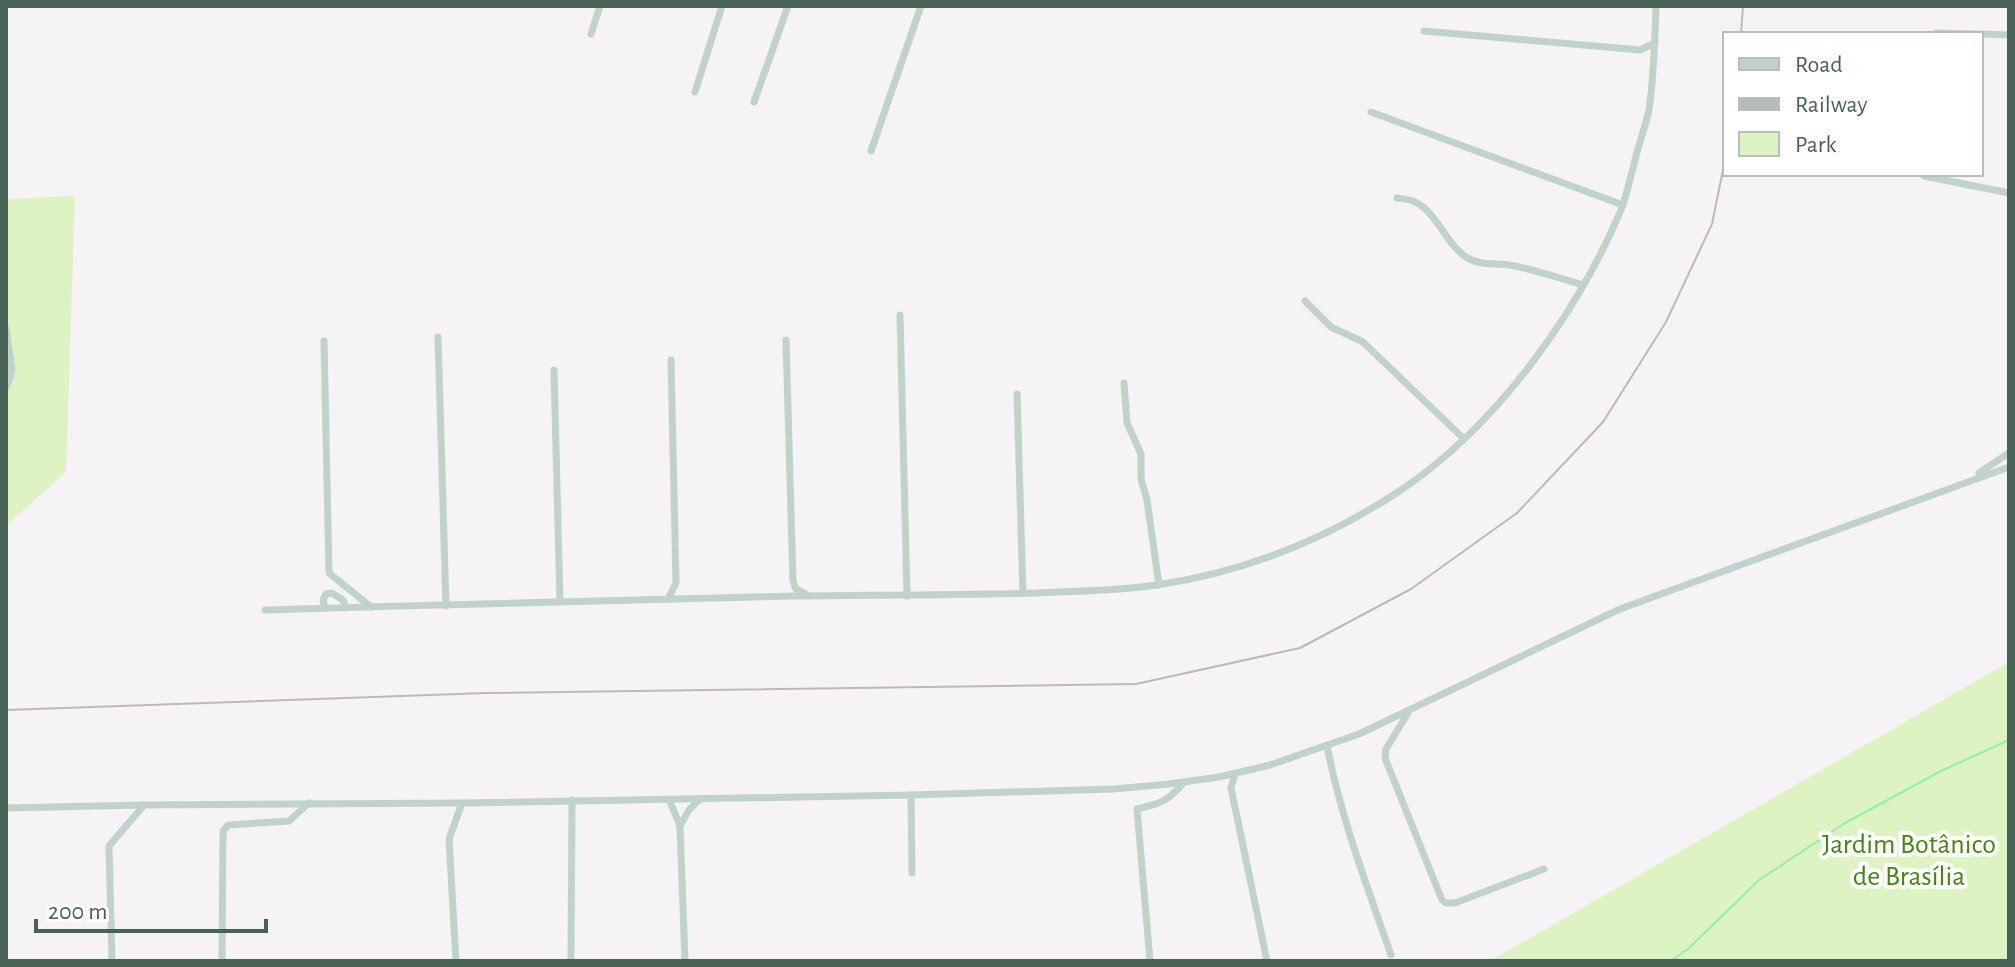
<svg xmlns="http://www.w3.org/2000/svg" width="2015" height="967" viewBox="0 0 2015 967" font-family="'Alegreya Sans',sans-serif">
<rect width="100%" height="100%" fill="#f5f3f5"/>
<g fill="#ddf3c1">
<path d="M75 196 66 472 6 526V199Z"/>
<path d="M2009 662V961H1490Z"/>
</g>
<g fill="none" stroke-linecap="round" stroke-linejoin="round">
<path stroke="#8bf3a7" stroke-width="2" d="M1671 961 1689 948 1759 880 1845 823 1941 771 2009 740"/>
<g stroke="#c0d3ca" stroke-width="7">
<path d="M1424 31 1640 50 1655 43"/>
<path d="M1936 33 1977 34"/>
<path d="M591 34 600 6"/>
<path d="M1981 34 2009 35"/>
<path d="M695 92 722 6"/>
<path d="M754 102 788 6"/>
<path d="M1371 112 1623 205"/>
<path d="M871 151 921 6"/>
<path d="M1924 176 2009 193"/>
<path d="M1397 198C1403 199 1409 199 1415 202 1436 211 1446 244 1466 257 1479 266 1495 263 1509 265 1534 269 1559 278 1583 285"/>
<path d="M1305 301 1331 327 1363 342 1463 438"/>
<path d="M900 315 907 596"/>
<path d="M6 328 12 371 6 388"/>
<path d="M438 337 446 606"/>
<path d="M786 340 793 581 796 589 806 594"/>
<path d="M324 341 329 573 371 607"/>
<path d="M554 370 560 602"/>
<path d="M1124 383 1127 423 1141 454V479L1147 500 1159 585"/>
<path d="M1017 394 1023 593"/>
<path d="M1979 473 2009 453"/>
<path d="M668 599 676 583 671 360"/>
<path d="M325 608 323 600 326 594 332 593 343 600 346 608"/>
<path d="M265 610C441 605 617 599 793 596 874 595 955 595 1036 593 1076 591 1117 591 1157 585 1243 572 1325 540 1398 492 1495 428 1576 316 1621 210 1628 191 1632 171 1637 152 1641 138 1646 124 1649 110 1654 76 1655 40 1656 6"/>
<path d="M1408 713 1386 749 1385 758 1442 900 1446 903H1455L1544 869"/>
<path d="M1327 746C1341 818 1367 886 1391 955"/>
<path d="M1235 774 1231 788 1267 961"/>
<path d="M911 795 912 873"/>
<path d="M669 799 680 826 685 961"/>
<path d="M6 808 144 805 462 803 911 795 1114 789 1169 784 1219 777 1270 765 1359 734 1620 609 2009 467"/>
<path d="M680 826 689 810 700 799"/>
<path d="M112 961 109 846 144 805"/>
<path d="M222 961 223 831 228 825 289 821 309 803"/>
<path d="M456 961 449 839 462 803"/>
<path d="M571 961 572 800"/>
<path d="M1150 961 1137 809C1159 804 1169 801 1183 783"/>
</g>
<g stroke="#b5bdbb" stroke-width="2">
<path d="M1741 34 1743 6"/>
<path d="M6 710 486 693 1136 684 1300 648 1411 589 1517 513 1603 422 1666 322 1712 224 1725 160"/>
</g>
</g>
<g text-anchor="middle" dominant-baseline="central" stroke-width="8" stroke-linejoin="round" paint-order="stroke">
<g font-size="28" fill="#448512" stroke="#fff">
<text x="1909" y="845">Jardim Botânico<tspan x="1909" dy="32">de Brasília</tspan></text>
</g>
</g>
<rect width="2015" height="967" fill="none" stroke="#496256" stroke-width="16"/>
<rect x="1723" y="32" width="260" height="144" fill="#ffffff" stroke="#b6c0bb" stroke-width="2"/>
<rect x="1739" y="58" width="40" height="12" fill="#c0d3ca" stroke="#b6c0bb" stroke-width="2"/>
<text x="1795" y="72" font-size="24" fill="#496256">Road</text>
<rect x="1739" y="98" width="40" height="12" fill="#b5bdbb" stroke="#b6c0bb" stroke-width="2"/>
<text x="1795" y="112" font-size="24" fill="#496256">Railway</text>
<rect x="1739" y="132" width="40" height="24" fill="#ddf3c1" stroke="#b6c0bb" stroke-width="2"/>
<text x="1795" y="152" font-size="24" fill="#496256">Park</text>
<path d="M36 919v12h230v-12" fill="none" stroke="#496256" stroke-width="4"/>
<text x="48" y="919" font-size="24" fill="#496256" stroke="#ffffff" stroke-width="6" paint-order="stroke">200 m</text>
</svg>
